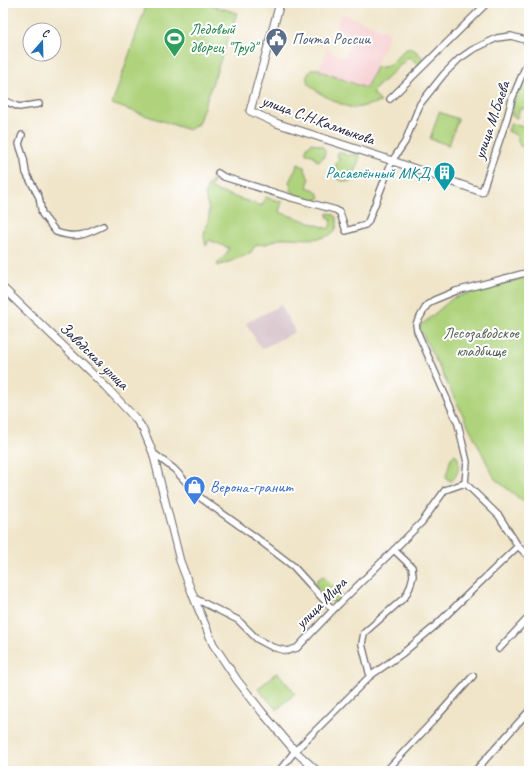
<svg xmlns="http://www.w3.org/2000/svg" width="532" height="774" viewBox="0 0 532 774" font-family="Caveat,sans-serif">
<rect width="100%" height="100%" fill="#fff"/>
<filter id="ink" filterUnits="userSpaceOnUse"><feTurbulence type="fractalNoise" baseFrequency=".025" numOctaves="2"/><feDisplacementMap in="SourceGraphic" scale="8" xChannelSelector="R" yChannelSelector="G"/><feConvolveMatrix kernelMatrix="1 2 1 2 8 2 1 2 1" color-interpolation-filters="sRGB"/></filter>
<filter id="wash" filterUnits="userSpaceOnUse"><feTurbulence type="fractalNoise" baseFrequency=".012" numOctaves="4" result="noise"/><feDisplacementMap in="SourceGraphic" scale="16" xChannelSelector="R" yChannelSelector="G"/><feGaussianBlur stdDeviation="0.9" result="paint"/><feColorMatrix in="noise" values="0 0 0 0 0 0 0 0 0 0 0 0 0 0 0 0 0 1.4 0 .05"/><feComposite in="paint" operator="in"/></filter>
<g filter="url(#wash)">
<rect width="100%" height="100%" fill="#f0e5c9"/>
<path fill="#f7cfd0" d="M344 14 390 33 366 89 319 71 327 50 345 57 351 43 334 36 341 15Z"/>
<path fill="#d2bdc5" d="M281 305 295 332 261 349 246 323Z"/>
<g fill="#afd37c" stroke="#687a5c">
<path d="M147 3H205L237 13 198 124 189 130 112 104Z"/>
<path d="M411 48C417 52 422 55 424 62L421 67 409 57 372 92 381 102C376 103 358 108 354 108 344 107 308 90 307 80 306 76 309 72 312 69H320V71L366 88 376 67C396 70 397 49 411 48Z"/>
<path d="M528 68 529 110 520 108 517 118 512 116C510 103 523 81 527 69Z"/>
<path d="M439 112 458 119 449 145 430 139Z"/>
<path d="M511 123 529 129V149L520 146 516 135 508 131Z"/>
<path d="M312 143 322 146 325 150C325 156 323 159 318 161L316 160 313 155 306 154C305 149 308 145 312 143Z"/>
<path d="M338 152 343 153 348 156 355 153 360 156 352 181C346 183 338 181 335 175L336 164 339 159 337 155Z"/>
<path d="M298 164 304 167 309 180 307 187 315 190 320 196 318 200C309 200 298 197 291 191V186L289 182Z"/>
<path d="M214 180 211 189 262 206 265 197 282 202 279 212 329 229 332 219 327 217 328 213C333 214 337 215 337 220 340 246 297 237 283 238 276 239 271 243 265 244 262 245 259 244 256 245L250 253 244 256 218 266 217 264 226 255 229 248 209 240 206 246C201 230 207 230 209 216 211 205 201 200 208 186 209 183 210 182 214 180Z"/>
<path d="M529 276V506L495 479 419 327 453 298Z"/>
<path d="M455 454C462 460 459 476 451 481L447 479 446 476 451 458Z"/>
<path d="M323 576 343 596C333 611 322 593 315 584L317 580Z"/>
<path d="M277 672 295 693 277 710 258 689Z"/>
</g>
</g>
<g filter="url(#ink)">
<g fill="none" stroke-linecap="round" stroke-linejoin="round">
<defs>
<g id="minor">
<path d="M390 99 487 3"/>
<path d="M3 100 19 107 39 104"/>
<path d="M22 135 19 144 24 159 26 173 39 197 42 214 56 232C76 239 85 235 103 226"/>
<path d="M218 173 224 177 292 198 336 210 340 213 346 231 365 225 368 222 392 161 405 142 420 104 444 74 459 59 472 50 497 38 511 36 529 41"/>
<path d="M482 192 507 118 512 99 529 58"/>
<path d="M153 453 174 469 202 499 254 536 293 566 333 610"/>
<path d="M465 483 467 462 458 424 417 331 416 324 427 305 434 300 456 291 529 272"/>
<path d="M194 598 238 620 257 639 272 647 287 651 297 648 333 610 422 522 445 490 465 483 499 516 518 546 529 557"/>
<path d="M499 649 529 617"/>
<path d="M370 676 362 644 364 633 405 597 410 587 413 576 412 567 394 550"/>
<path d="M279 771 295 751 370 676 403 653 435 626 518 546"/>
<path d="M386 771 433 721 473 676"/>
<path d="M475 771 529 711"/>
</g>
<g id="tertiary">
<path d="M280 3 250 111 276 123 381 157 482 192"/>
<path d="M3 288 106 387 135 418 143 429 153 453 180 561 194 598 213 644 237 680 262 712 295 751 317 771"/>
</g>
</defs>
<use href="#minor" stroke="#6a666d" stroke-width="8"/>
<use href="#tertiary" stroke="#6a666d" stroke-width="9"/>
<use href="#minor" stroke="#fff" stroke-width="5.5"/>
<use href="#tertiary" stroke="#fff" stroke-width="7"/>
</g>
</g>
<defs>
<symbol id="stadium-pin" viewBox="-11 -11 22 30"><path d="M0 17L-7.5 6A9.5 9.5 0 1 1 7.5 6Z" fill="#2e9e5b" stroke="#fff"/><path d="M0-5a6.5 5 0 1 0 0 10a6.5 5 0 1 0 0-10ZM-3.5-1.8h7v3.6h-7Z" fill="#fff"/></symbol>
<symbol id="civic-pin" viewBox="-11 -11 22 30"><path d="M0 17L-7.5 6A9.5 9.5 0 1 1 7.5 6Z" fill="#5c6f8a" stroke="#fff"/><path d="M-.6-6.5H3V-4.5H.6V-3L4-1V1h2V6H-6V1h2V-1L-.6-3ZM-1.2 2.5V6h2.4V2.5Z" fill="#fff"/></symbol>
<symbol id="building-pin" viewBox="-11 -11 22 30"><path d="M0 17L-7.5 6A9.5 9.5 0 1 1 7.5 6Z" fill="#0f9aa8" stroke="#fff"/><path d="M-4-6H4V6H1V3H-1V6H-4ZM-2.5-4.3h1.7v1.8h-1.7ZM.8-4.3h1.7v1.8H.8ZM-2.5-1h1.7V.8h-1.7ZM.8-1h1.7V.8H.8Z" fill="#fff"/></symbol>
<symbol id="shop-pin" viewBox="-11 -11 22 30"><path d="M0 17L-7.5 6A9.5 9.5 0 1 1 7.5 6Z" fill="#3f7fe0" stroke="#fff"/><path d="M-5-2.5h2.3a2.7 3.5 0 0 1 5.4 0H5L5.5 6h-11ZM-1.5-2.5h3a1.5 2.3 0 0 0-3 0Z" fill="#fff"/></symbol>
</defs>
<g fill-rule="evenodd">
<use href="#stadium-pin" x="162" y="26" width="25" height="34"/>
<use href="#civic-pin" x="264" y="26" width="25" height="34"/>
<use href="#building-pin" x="432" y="160" width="25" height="34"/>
<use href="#shop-pin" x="182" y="474" width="25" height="34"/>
</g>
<g text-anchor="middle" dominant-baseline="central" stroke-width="4" stroke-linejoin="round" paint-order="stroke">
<g font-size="16" fill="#27864d" stroke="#fff" text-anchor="start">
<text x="190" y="29">Ледовый<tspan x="190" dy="18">дворец "Труд"</tspan></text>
</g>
<g font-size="16" fill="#4e5e75" stroke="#fff" text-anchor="start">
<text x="292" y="39">Почта России</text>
</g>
<g font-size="16" fill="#22223b" stroke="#fff">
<text transform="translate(318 120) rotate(20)">улица С.Н.Калмыкова</text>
<text transform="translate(492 120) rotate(-71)">улица М.Баева</text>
<text transform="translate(94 356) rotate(44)">Заводская улица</text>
<text transform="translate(321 603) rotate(-45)">улица Мира</text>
</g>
<g font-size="16" fill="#0d838f" stroke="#fff" text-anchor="end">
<text x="430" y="173">Расаелённый МКД</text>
</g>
<g font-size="16" fill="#536052" stroke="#fff">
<text x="481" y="333">Лесозаводское<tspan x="481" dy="18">кладбище</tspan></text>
</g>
<g font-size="16" fill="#366cbe" stroke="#fff" text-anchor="start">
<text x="210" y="487">Верона-гранит</text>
</g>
</g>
<rect width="532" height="774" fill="none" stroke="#fff" stroke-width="16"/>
<g transform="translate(42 42) rotate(20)"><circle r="19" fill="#ffffff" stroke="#a7a7b1"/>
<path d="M0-3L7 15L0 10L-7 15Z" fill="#1f6fb2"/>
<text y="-6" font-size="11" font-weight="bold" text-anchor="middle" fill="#22223b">С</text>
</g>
</svg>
